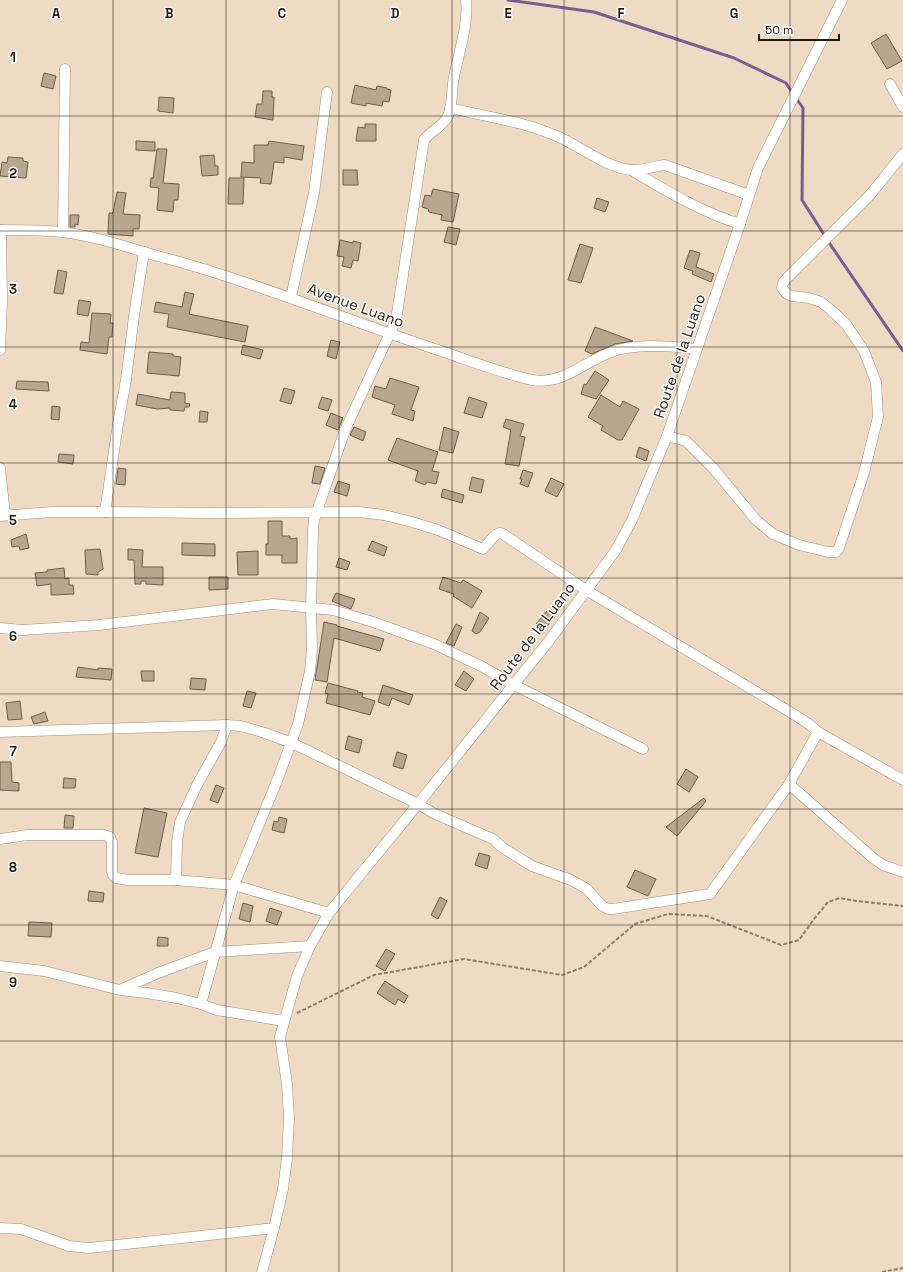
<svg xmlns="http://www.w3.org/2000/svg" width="903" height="1272" viewBox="0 0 903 1272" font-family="'Space Grotesk',sans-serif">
<rect width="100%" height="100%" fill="#efdbc4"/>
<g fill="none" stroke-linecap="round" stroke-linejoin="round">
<g stroke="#7c5d92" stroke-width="3">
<path d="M508 0 594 12 734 58 786 83 793 94"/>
<path d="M796 98 803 108 802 200 832 247 903 351"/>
</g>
</g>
<g fill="#b9a690" stroke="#6d5c48">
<path d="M886 34 902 61 887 69 871 43Z"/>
<path d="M44 73 56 76 53 89 41 86Z"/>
<path d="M355 85 376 90 377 86 387 88V89L391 90 389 102 383 101 382 106 366 103V106L351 103Z"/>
<path d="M263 91H272V97H274L273 120 255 117 257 104H262Z"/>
<path d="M159 97 174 98 173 113 158 111Z"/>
<path d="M365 124H376V141H356L358 127 365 128Z"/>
<path d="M136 141 155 142V151L136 150Z"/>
<path d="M269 141 304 146 302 160 284 157V163L274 162 271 184 260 183 261 178 241 177 242 162 254 163V145H268Z"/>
<path d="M157 149H167L163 183 179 184 178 200H174L173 212 157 210 159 188 150 187 151 178H153Z"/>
<path d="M214 155 215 166H218V175L202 176 200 156Z"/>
<path d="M8 157 23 158V161L28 162 26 178 0 176 2 162 7 163Z"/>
<path d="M343 170H357L358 185H343Z"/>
<path d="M229 178H244L243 204H228Z"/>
<path d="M433 189 459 194 453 222 441 220 442 215 429 212 428 209 422 207 425 195 431 196Z"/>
<path d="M117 192 126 193 123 214 140 215 139 229H133V236L108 234 109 213H113Z"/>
<path d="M597 198 609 202 605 212 594 208Z"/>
<path d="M70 215H79L78 225 75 224V227H70Z"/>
<path d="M448 227 460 229 456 245 444 242Z"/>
<path d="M340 240 353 243V241L361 243 358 261 353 260 351 268 342 266 344 257 337 256Z"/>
<path d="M580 244 593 248 581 283 568 280Z"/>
<path d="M690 250 700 253 696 267 714 274 711 282 692 274 693 271 684 268Z"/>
<path d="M58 270 67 272 63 294 54 293Z"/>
<path d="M185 292 194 294 189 314 248 326 245 342 167 327 169 314 154 312 156 302 182 307Z"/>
<path d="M79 300 91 302 88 316 77 314Z"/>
<path d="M92 313 111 314 110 323H113L112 337H109L107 354 80 350 81 342 89 343Z"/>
<path d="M595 327 633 341 615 344 592 354 585 351Z"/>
<path d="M331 340 340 342 336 359 327 356Z"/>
<path d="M243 345 263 350 260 359 241 354Z"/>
<path d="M149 352 173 354V356L181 357 179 376 147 373Z"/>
<path d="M595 371 609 380 596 399 581 394 584 384 586 385Z"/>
<path d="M390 378 419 387 411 410 415 411 413 421 392 414 395 405 372 397 375 386 386 389Z"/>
<path d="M17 381 48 382 49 391 16 389Z"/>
<path d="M284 388 295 391 291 404 280 401Z"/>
<path d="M171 392 185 393V403L190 404 189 407H185L184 411 170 410V408L157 409 136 405 138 394 170 400Z"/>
<path d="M601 395 620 407 623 401 639 409 622 440H618L601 430 603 426 588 417Z"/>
<path d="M322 397 332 400 328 411 318 408Z"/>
<path d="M469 397 487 403 482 418 464 413Z"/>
<path d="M52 406 60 407 59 420 51 419Z"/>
<path d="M200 411 208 412 207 422H199Z"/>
<path d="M331 413 343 418 338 430 326 425Z"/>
<path d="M506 419 524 424 520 436 525 437 519 466 505 464 511 430 503 427Z"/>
<path d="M354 427 366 432 363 441 350 435Z"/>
<path d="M444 427 459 432 453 453 439 450Z"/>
<path d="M397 438 438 452 432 471 439 472 436 484 427 482 425 485 415 481 418 471 388 460Z"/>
<path d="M639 447 649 451 646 461 636 457Z"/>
<path d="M59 454 74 455 73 464 58 462Z"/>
<path d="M315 466 325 468 320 484 312 483Z"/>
<path d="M118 468 126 469 125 485 116 484Z"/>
<path d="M523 470 533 473 528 487 520 484 522 479H520Z"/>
<path d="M472 477 484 480 481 493 469 490Z"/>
<path d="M551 478 564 484 557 497 545 491Z"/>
<path d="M338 481 350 485 347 496 334 492Z"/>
<path d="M443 489 464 495 462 503 441 497Z"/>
<path d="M268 521H282V536H290V539L297 538V563H282V555H266V544H268Z"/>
<path d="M26 534 29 548 20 550 19 546 12 547 11 540Z"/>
<path d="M372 541 387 547 384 556 368 550Z"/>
<path d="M182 543 215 544V556L182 555Z"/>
<path d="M100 549 103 569 98 572V575L86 574 85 550Z"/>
<path d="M128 549 143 550 142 567H163V585L146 584V581H141V584H135L134 560H128Z"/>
<path d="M258 551V575H238L237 552Z"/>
<path d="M339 558 350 562 347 570 336 567Z"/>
<path d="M64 568 65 579 69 578V585H73L74 594 51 595V584L37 586 35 573 47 572V570Z"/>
<path d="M209 577H228V589L209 590Z"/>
<path d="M443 577 461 583 463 580 482 591 472 608 453 596 454 594 439 589Z"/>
<path d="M336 593 355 599 351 609 332 601Z"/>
<path d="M547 611 555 616 545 629 536 624Z"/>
<path d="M480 612 489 618 480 632 476 634 472 631Z"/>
<path d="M324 622 337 625V626L384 639 380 651 334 638 327 682 315 680Z"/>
<path d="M456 624 462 627 454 646 446 643Z"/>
<path d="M78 667 98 670V668L112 669 111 680 76 677Z"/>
<path d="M141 671H154V681H142Z"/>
<path d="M464 671 474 679 466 691 455 685Z"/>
<path d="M191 678 206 679 205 690 190 689Z"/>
<path d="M328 683 358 691 357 692 363 693 362 697 375 701 370 715 326 703 328 694 325 693Z"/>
<path d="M383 685 413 695 409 705 392 698 389 706 378 702Z"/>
<path d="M247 691 256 693 251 708 243 706Z"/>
<path d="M20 701 22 719 8 720 6 703Z"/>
<path d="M45 712 48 721 34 724 31 717Z"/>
<path d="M348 736 362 740 359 753 345 749Z"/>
<path d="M397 752 407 755 403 769 393 766Z"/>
<path d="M0 762H11L12 782 19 783V791L0 790Z"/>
<path d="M686 769 698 777 689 792 677 784Z"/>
<path d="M64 778 76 779 75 788H63Z"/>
<path d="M216 785 224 788 218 803 210 800Z"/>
<path d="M704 798 706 801 677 836 666 827Z"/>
<path d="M144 808 167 813 158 857 135 853Z"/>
<path d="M65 815 74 816 73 828H64Z"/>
<path d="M279 817 287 819 284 833 272 830 274 821 278 822Z"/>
<path d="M479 853 490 856 487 869 475 865Z"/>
<path d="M635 870 656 879 648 896 627 887Z"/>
<path d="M89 891 104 893 103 902 88 901Z"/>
<path d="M440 897 447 901 438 919 431 915Z"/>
<path d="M243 903 253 906 250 922 239 919Z"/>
<path d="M270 908 282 912 277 925 266 921Z"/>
<path d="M29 922 52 923 51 937 28 936Z"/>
<path d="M158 937 168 938V946H157Z"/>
<path d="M386 949 395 954 385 971 376 966Z"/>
<path d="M385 981 408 996 404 1003 398 999 395 1005 377 993Z"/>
</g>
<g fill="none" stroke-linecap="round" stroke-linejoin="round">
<defs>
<g id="street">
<path d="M890 84 903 107"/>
<path d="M450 108C484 116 521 121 554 135 578 144 605 168 632 170 643 171 654 166 665 165L749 195"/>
<path d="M631 170C667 191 701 212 740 224"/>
<path d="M0 230C21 230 42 230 62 232 94 236 124 246 154 255 250 280 341 318 435 349 466 359 500 373 532 380 564 386 588 358 617 350 643 344 670 346 697 349"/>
<path d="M63 232 65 69"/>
<path d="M291 297 314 193 327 92"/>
<path d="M0 350 2 301 1 230"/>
<path d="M667 436 686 441 713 468 756 520 773 534 799 545 828 552H836L839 548 864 473 878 417 876 382 864 351 846 324 832 311 821 302 809 298 792 296 786 293 782 288 783 283 787 278 870 195 903 154"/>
<path d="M0 468 5 515"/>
<path d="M105 512 118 424 126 380 134 316 144 252"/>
<path d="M0 516 52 512H105L211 513 359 512 384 515 412 522 438 530 483 549 495 535 500 533 503 534 586 590 790 712 809 724 818 732 903 780"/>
<path d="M0 628 23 630 99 625 273 604 333 610 373 622 434 644 481 666 514 685 643 749"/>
<path d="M0 732 227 725 241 726 265 733 292 743 418 804 435 814 493 839 503 848 532 866 571 880 587 889 601 905 608 909H613L710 894 789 784 818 732"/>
<path d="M789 784 873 858 883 865 903 872"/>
<path d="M0 839 27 835H104L110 837 112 842V872L113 875 116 878 128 880H176L234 885 329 913"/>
<path d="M176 880 177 842 180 822 197 785 221 742 227 725"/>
<path d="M0 966 44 971 120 990 147 993 177 998 201 1004 217 1010 284 1021"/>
<path d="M122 989 158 973 215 952 310 946"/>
<path d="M201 1004 234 885 277 781 298 724 310 671 312 649 311 607 313 530 314 520 345 430 396 320 424 140C430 131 443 127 448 116 452 108 452 92 453 83 457 56 469 27 466 0"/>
<path d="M0 1228 21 1229 69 1246 89 1248 274 1228"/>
<path d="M262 1272 274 1228 283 1189 287 1158 289 1118 287 1084 280 1037 297 976 310 946 329 913 418 804 548 642 616 550 632 520 667 436 740 224 758 168 842 0"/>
</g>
</defs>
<use href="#street" stroke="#a08d78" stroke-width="11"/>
<g stroke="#8a7d6d" stroke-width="2" stroke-dasharray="4 2" stroke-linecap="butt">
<path d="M297 1013 374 975 464 959 562 975 584 967 635 924 668 914 707 916 781 945 799 940 814 919 828 902 840 898 857 901 903 906"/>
<path d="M882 1272 903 1268"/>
</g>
<use href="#street" stroke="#fff" stroke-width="10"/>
</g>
<path fill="none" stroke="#201911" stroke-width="1" stroke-opacity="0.55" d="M113 0V1272M226 0V1272M339 0V1272M452 0V1272M564 0V1272M677 0V1272M790 0V1272M0 116H903M0 231H903M0 347H903M0 463H903M0 578H903M0 694H903M0 809H903M0 925H903M0 1041H903M0 1156H903"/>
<g text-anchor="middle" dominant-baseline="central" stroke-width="3" stroke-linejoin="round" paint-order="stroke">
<g font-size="15" fill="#201911" stroke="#fff">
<text transform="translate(356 305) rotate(20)">Avenue Luano</text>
<text transform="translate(679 356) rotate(-71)">Route de la Luano</text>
<text transform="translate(532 636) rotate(-53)">Route de la Luano</text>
</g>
</g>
<g font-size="13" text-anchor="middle" font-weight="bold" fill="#201911" stroke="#fff" stroke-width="3" stroke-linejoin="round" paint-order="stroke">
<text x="56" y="18">A</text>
<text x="169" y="18">B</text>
<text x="282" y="18">C</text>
<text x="395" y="18">D</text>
<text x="508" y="18">E</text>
<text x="621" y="18">F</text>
<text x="734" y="18">G</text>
<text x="13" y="62">1</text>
<text x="13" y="178">2</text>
<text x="13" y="294">3</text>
<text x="13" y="409">4</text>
<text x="13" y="525">5</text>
<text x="13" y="641">6</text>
<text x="13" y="756">7</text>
<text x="13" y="872">8</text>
<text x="13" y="987">9</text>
</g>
<path d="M759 34v6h80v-6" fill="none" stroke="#201911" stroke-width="2"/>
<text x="765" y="34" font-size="12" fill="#201911" stroke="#ffffff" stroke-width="3" paint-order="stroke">50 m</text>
</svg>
